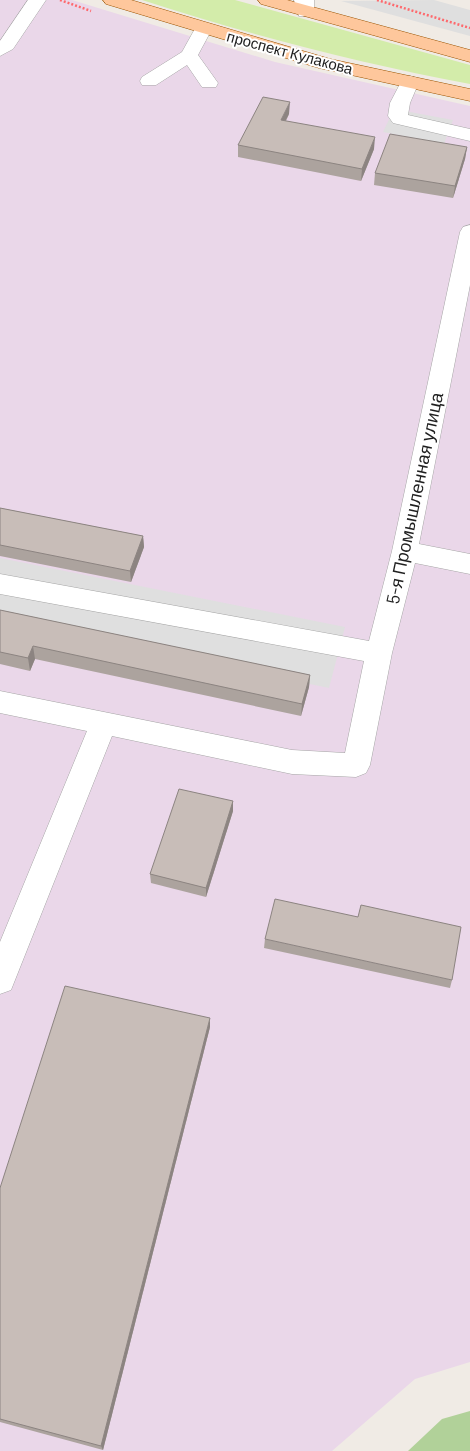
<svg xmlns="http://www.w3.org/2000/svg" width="470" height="1451" viewBox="0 0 470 1451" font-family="Barlow,sans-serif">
<rect width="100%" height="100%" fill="#f0ebe5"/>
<path fill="#ead7e9" d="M0 0H72L275 62 470 106V1362L415 1379 332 1451H0Z"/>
<path fill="#d3ecaa" d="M142 0H235L470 65V84C359 63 250 35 142 0Z"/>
<path fill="#b1d199" d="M470 1411V1451H408L442 1419Z"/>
<g fill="#dfdfdf">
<path d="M434 0 470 10V36L341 1Z"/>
<path d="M394 109 453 120 444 144 383 132Z"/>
<path d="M0 558 345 627 329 688 0 620Z"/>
</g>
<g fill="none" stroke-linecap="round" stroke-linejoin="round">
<defs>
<g id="minor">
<path d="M28 0H46L13 49 0 56V41Z"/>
<path d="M294 0H314V12L311 16H299Z"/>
<path d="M203 24 209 25 212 29 198 55 218 83 216 87H202L187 65 156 85H142L140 81 142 77 182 52 197 25Z"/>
<path d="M410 76 417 78 419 82 410 103 408 115 470 129V141L393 123 388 116 390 103 403 78Z"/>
<path d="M470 225V285L419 544 470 554V574L415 563 392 653 370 765 366 773 356 777 292 774 112 736 15 980 11 990 0 994V942L87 731 0 713V691L292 750 345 753 364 661 0 594V574L369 641 392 551 460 232 463 227Z"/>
</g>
<g id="major">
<path d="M103 0H131L330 59 470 89V101L319 68 106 4Z"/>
<path d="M258 0H287L470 50V62L261 4Z"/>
</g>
</defs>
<use href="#minor" stroke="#a6a6a6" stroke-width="1"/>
<use href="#major" stroke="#9b5300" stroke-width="1"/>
<g stroke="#fe696d" stroke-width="2.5" stroke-dasharray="2 2" stroke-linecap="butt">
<path d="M60 0 91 11"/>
<path d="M377 0 470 28"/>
</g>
<use href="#minor" fill="#fff" fill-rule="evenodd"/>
<use href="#major" fill="#fec79c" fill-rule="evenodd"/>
</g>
<g fill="#aca39e">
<path d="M289 114 286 121 374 149 361 181 238 157V145Z"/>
<path d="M467 147 465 159 453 198 374 185 375 173Z"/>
<path d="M0 508 143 536 144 547 131 582 0 556Z"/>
<path d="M0 610 310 675 309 687 301 716 35 659 30 671 0 664Z"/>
<path d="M233 801V811L206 897 151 883 150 874Z"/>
<path d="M265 939 452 980 450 988 264 948Z"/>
<path d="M210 1027 103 1450 0 1422V1188Z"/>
</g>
<g fill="#8c8481">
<path d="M290 102 289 114 280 131 281 120Z"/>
<path d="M375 137 374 149 361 181 362 169Z"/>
<path d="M467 147 465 159 453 198 455 186Z"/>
<path d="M143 536 144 547 131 582 130 571Z"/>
<path d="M33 646 35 659 30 671 28 658Z"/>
<path d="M310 675 309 687 301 716 302 704Z"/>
<path d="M233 801V811L206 897V888Z"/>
<path d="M210 1018V1027L103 1450 101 1446Z"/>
</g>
<g fill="#c8bdb8" stroke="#8c8481">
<path d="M263 97 290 102 281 120 375 137 362 169 238 145Z"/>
<path d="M390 134 467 147 455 186 375 173Z"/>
<path d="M0 508 143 536 130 571 0 545Z"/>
<path d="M0 610 310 675 302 704 33 646 28 658 0 652Z"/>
<path d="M179 789 233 801 206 888 150 874Z"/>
<path d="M275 899 358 917 361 905 461 927 452 980 265 939Z"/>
<path d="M65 986 210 1018 101 1446 0 1419V1188Z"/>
</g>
<g text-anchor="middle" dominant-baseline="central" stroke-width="4" stroke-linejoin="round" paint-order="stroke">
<g font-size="15" fill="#1f1f1f" stroke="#fff">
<text transform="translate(290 52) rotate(15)">проспект Кулакова</text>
</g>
<g font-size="18" fill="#1f1f1f" stroke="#fff">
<text transform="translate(414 498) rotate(-78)">5-я Промышленная улица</text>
</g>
</g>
</svg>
